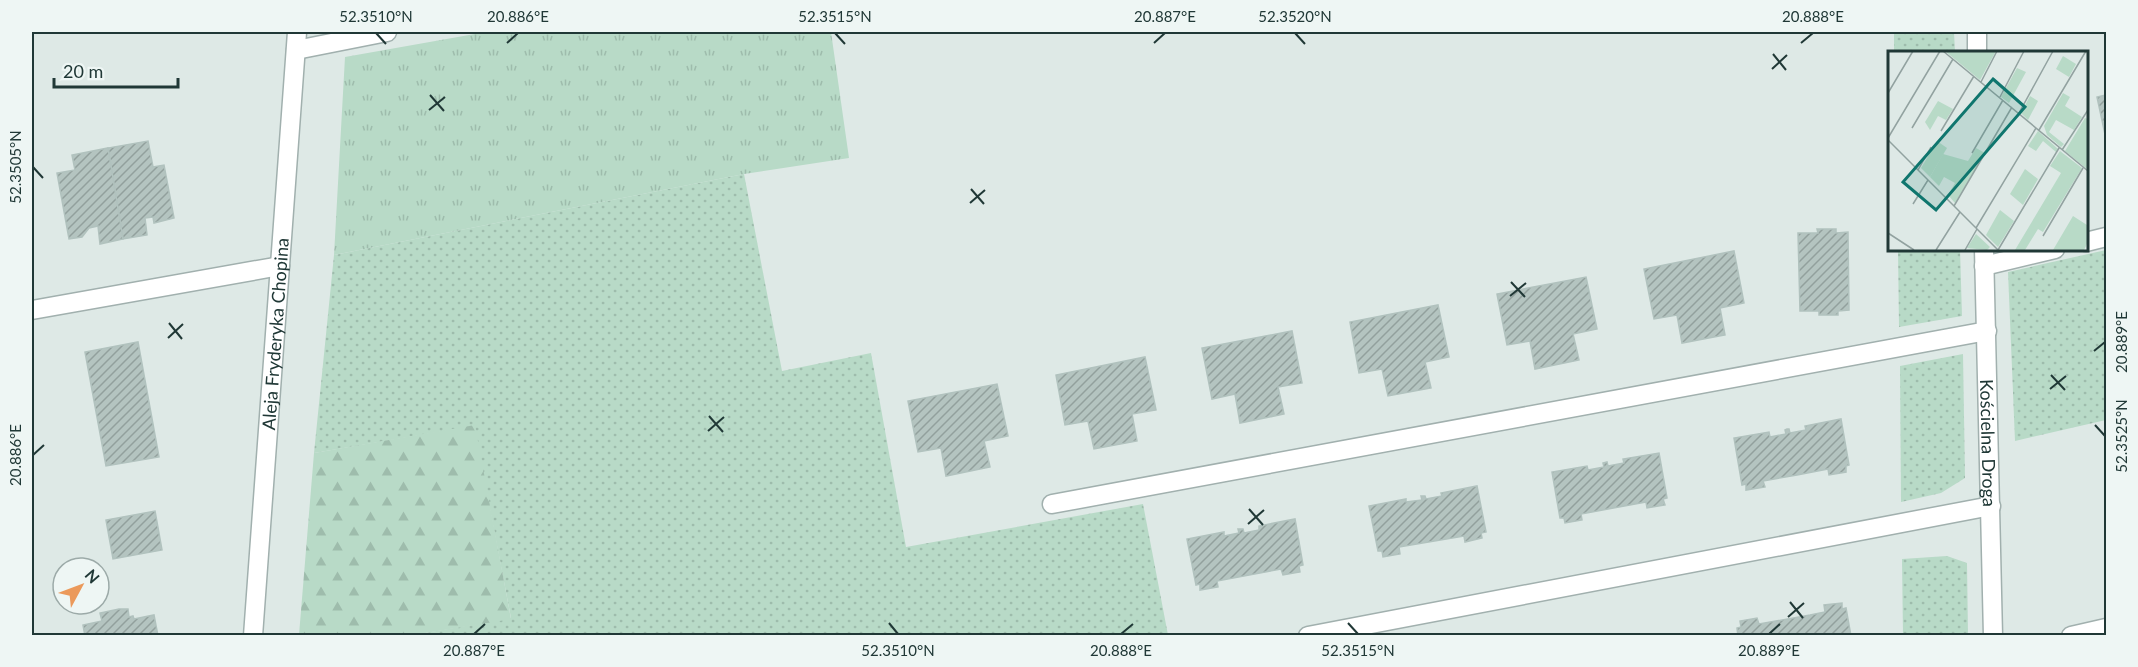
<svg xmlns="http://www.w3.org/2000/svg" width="2138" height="667" viewBox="0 0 2138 667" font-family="Lato,sans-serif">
<defs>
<pattern id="grass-dots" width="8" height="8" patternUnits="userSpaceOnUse" patternTransform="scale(1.5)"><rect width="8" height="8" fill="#b8dac7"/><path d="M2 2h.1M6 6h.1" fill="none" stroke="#9ebcac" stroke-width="1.8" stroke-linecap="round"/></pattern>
<pattern id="forest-firs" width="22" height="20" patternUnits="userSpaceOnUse" patternTransform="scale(1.5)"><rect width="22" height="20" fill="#b8dac7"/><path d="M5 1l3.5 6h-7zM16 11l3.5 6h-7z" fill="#9ebcac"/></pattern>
<pattern id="park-tufts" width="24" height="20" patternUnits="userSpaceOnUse" patternTransform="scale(1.5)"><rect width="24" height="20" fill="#b8dac7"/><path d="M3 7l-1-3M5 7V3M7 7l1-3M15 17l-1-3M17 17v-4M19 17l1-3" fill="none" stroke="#9ebcac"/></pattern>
<pattern id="building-hatch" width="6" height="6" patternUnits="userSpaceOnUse" patternTransform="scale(1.5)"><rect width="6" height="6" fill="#b4c4c0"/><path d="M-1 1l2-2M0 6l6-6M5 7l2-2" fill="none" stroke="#92a09d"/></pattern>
</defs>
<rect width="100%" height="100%" fill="#dee9e6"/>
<g fill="url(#grass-dots)">
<path d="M1894 32H1954L1955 52H1894Z"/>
<path d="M744 174 782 371 871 353 906 547 1143 504 1168 635H413L511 618 474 426 314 453 334 255Z"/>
<path d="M1898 249H1960L1962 316 1899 327Z"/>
<path d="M2106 250V420L2015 441 2008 272Z"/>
<path d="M1963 354 1965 478 1941 493 1901 502 1900 366Z"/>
<path d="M1947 556 1967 563 1968 635H1903L1902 559Z"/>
</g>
<path fill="url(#forest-firs)" d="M475 425 511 619 413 635H299L314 453Z"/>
<path fill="url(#park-tufts)" d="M486 32H831L849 158 744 174 334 255 345 57Z"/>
<g fill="url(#building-hatch)" stroke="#b1c2be" stroke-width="1.5">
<path d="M2106 95V139L2097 97Z"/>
<path d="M148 141 153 167 164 165 174 218 154 223 153 217 145 218 147 235 123 239 108 148Z"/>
<path d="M108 148 123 239 100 244 98 226 89 228 82 237 69 239 57 173 75 170 72 155Z"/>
<path d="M1817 229H1836V233L1848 232 1849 310 1838 311V315H1819V311H1800L1798 233H1818Z"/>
<path d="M1734 251 1744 303 1720 308 1725 335 1682 343 1677 315 1654 319 1644 269Z"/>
<path d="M1586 277 1597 329 1573 334 1579 360 1535 369 1530 341 1507 345 1497 294Z"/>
<path d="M1438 305 1449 357 1425 362 1431 388 1388 396 1382 369 1359 373 1350 322Z"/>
<path d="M1292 331 1302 383 1278 387 1284 414 1240 423 1235 394 1212 399 1202 348Z"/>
<path d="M138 342 159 457 106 466 85 352Z"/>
<path d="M1145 357 1156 410 1132 414 1137 441 1094 449 1088 421 1065 425 1056 375Z"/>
<path d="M997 384 1008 436 984 441 990 467 946 476 941 448 918 452 908 401Z"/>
<path d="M1841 419 1849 465 1846 466V472L1829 475 1828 469 1797 475 1763 481 1765 487 1746 490V484L1742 485 1734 438 1769 432 1770 437 1786 434 1785 430 1787 429H1789L1790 433 1806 430 1805 426Z"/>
<path d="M1659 453 1667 498 1663 499 1665 505 1647 508 1646 502 1581 514 1582 520 1565 523 1564 518H1560L1552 472 1587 466 1588 470 1604 467 1603 463 1607 462 1608 466 1624 463 1623 459Z"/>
<path d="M1477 486 1486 532 1481 533 1482 538 1465 542 1464 536 1399 547 1400 554 1383 557 1382 551H1378L1369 506 1406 499V502L1422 500 1421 496H1425L1426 499 1442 496 1441 493Z"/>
<path d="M155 511 162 550 113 559 106 520Z"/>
<path d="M1295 519 1303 565 1299 566 1300 572 1283 575 1281 569 1217 581 1218 587 1200 590V584L1196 585 1187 539 1224 532V536L1239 533 1238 529H1243L1244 533 1259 530V526Z"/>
<path d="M1842 603V609L1846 608 1851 636H1738L1737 628 1741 627 1740 621 1757 618 1759 624 1810 615 1825 612 1824 605Z"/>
<path d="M119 609H128L129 617 133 616 134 619 154 615 158 636H85L83 625 102 621 100 613Z"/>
</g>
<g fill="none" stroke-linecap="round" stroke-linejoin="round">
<defs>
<g id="service">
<path d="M32 310 280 266"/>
<path d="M1052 504 1987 331"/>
<path d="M1308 636 1991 506"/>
</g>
<g id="minor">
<path d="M1977 32V52"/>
<path d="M296 50 387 32"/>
<path d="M2086 242 2106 237"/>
<path id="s1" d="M1984 249 1993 636"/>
<path d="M1984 266 2055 249"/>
<path id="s2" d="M253 636 297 32"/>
<path d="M2071 636 2106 628"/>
</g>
</defs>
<use href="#service" stroke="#a1b0ae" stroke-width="21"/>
<use href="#minor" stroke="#a1b0ae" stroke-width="21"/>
<use href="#service" stroke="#fff" stroke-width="18"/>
<use href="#minor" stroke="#fff" stroke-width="18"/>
</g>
<path fill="none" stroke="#203836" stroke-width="2" d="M376 33 386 44M835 33 845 44M1295 33 1305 44M507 43 518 33M1154 43 1165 33M1801 43 1813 33M1773 54 1786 70M1772 69 1787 55M430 95 444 111M429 110 445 97M33 167 43 178M971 189 984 204M970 203 985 190M1511 282 1525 297M1510 296 1526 283M169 323 182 339M168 338 183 324M2094 351 2105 342M2051 375 2065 390M2050 389 2066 376M709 416 723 432M2095 425 2105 436M708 431 724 417M33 455 44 445M1249 509 1263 525M1248 524 1264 510M1790 602 1803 618M1788 617 1804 603M889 623 898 634M1348 623 1358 634M474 634 485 624M1121 634 1133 624M1769 634 1780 624"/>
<g text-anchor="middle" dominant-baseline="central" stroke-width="4.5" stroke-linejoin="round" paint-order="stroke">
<g font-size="18" fill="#203836" stroke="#eef6f4">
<text stroke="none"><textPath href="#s2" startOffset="303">Aleja Fryderyka Chopina</textPath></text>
<text stroke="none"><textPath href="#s1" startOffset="194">Kościelna Droga</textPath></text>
</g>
</g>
<g transform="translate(1888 51)">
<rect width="200" height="200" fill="#dee9e6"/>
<path d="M57 0H108L92 29ZM175 5 188 13 181 26 168 18ZM129 17 138 21 121 52 113 46ZM175 42 182 46 177 55 194 66 186 79 168 69 161 81 176 93 173 96 159 84 156 75ZM142 45 150 50 140 69 133 62ZM50 50 65 58 58 69 50 65 42 79 37 71ZM197 67 200 68 199 118 177 100ZM150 80 170 98 168 101 155 90 148 100 140 95ZM88 97 97 102 67 152 60 144 67 132 56 126 51 135 42 126 55 103 80 110ZM172 100 194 117 155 181 150 178 137 199H127L173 122 162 115ZM137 118 150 128 135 154 122 143ZM112 159 126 170 110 196 98 184ZM185 165 199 174V193L196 199H165ZM88 183 102 196 99 199 79 197Z" fill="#b8dac7"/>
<path d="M49 90 59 97 42 126 33 117Z" fill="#b8dac7"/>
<path fill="none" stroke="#92a2a0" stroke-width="1.5" d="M55 0 200 120M93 31 109 0M0 42 25 0M112 46 136 0M131 62 165 0M24 77 65 8M151 79 198 0M53 80 86 25M0 87 52 0M0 89 110 199M174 99 200 59M84 102 115 49M30 119 43 96M25 153 40 129M66 155 124 56M88 177 148 77M0 182 26 199M155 185 195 117M48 199 72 161M77 199 89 178M110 199 171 97"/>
<path fill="#0f766e" fill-opacity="0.15" stroke="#0f766e" stroke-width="3" d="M105 28 137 56 48 159 15 131Z"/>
<rect width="200" height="200" fill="none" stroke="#203836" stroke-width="3"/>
</g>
<rect width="2138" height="667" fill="none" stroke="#eef6f4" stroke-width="66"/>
<g transform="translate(81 586) rotate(49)"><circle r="28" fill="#eef6f4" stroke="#9caaa8" stroke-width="1.5"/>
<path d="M0-4.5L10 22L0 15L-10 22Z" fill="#eb995a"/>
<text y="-9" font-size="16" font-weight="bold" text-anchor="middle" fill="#203836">N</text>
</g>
<path d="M54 78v9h124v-9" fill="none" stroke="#203836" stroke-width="3"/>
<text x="63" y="78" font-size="18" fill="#203836" stroke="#eef6f4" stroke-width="4.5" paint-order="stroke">20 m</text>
<rect x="33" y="33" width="2072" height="601" fill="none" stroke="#203836" stroke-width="2"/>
<g font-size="15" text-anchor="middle" fill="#203836">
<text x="376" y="22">52.3510°N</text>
<text x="518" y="22">20.886°E</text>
<text x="835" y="22">52.3515°N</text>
<text x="1165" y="22">20.887°E</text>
<text x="1295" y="22">52.3520°N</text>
<text x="1813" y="22">20.888°E</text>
<text transform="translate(16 167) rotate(-90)" y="5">52.3505°N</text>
<text transform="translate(2122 342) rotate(-90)" y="5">20.889°E</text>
<text transform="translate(2122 436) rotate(-90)" y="5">52.3525°N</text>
<text transform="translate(16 455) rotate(-90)" y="5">20.886°E</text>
<text x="474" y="656">20.887°E</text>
<text x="898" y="656">52.3510°N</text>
<text x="1121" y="656">20.888°E</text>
<text x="1358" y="656">52.3515°N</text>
<text x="1769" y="656">20.889°E</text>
</g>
</svg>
